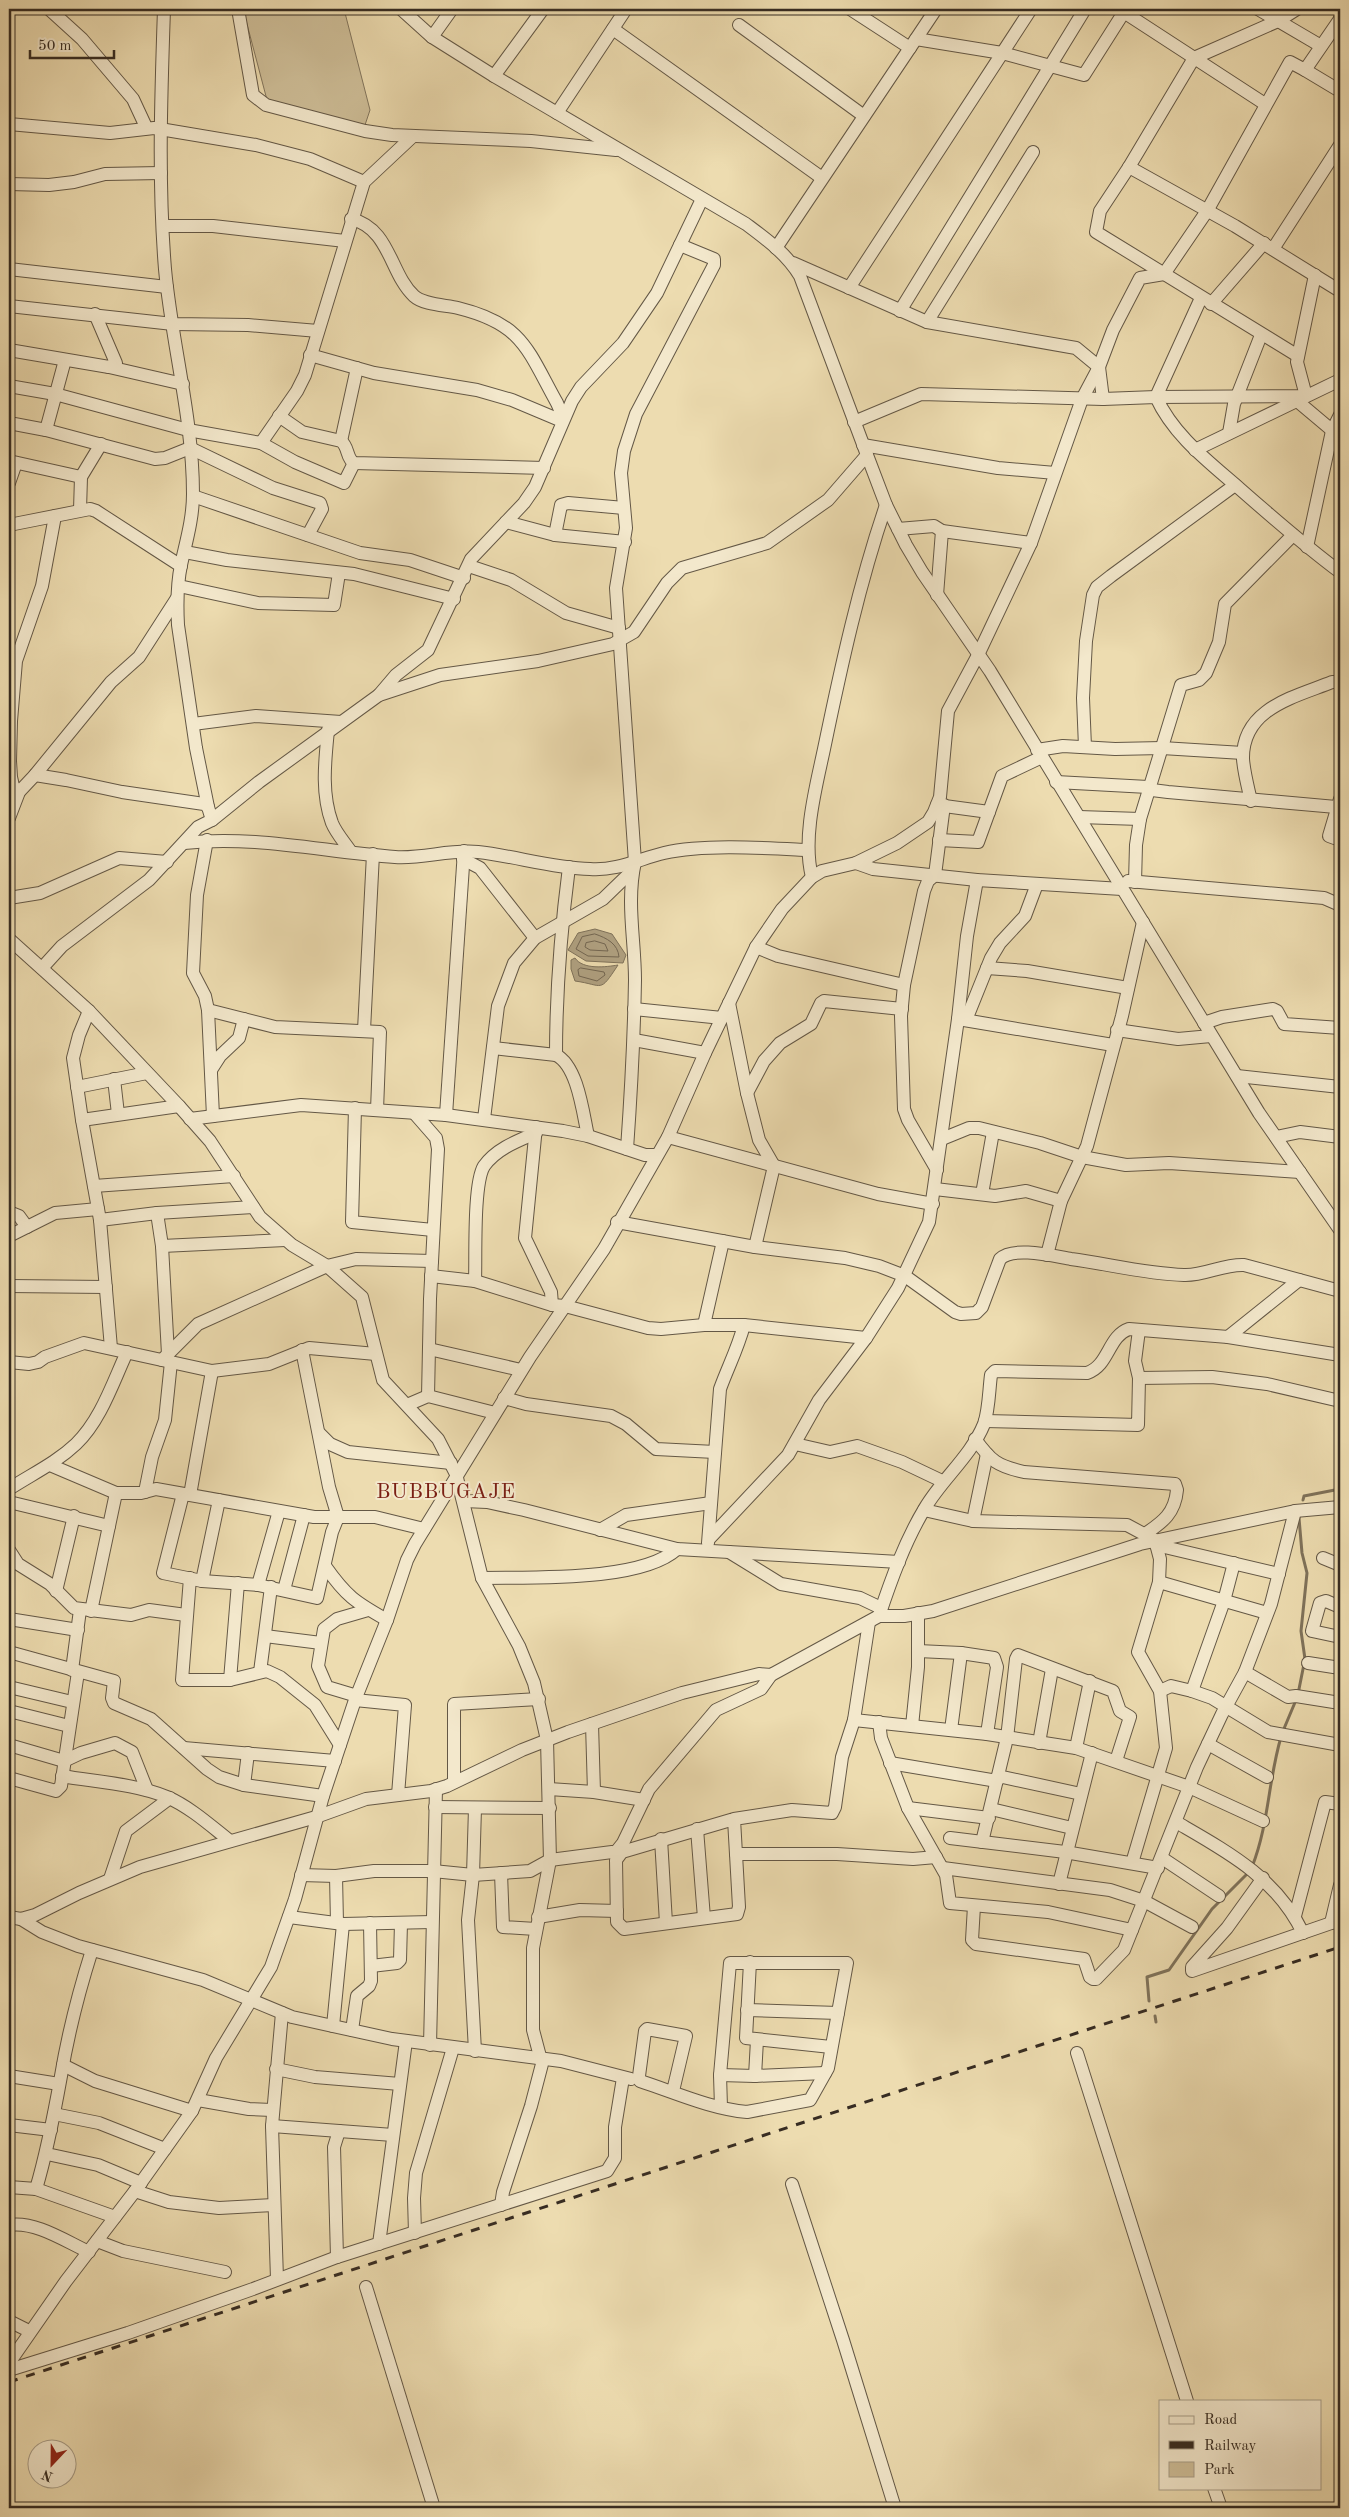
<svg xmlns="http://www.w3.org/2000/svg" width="1349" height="2517" viewBox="0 0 1349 2517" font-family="'Old Standard TT',serif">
<rect width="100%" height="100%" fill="#eddcb0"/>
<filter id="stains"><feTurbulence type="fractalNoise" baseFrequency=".004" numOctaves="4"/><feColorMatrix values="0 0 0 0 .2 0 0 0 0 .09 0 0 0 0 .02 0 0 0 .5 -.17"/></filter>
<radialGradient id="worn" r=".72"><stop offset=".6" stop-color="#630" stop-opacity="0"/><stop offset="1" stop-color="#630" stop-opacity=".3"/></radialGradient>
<path fill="#cebe98" stroke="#82755d" d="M243 9H344L370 110 365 125 267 100Z"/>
<g fill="#afa080" stroke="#7f725a">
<path d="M595 929 612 934 626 955 623 963 586 961 568 950 578 933Z"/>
<path d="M575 958C583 970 606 967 618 965 599 994 604 985 575 981L571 969V960Z"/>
</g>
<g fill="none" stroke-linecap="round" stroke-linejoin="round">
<g stroke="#736651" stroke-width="1">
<path d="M595 934C607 938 618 944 619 957L588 956 576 949 582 937Z"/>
<path d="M595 941 605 944 608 951 590 950 585 947 586 943Z"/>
<path d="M581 968 604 972 605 975 597 981 579 976 578 970Z"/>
</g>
<g stroke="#7f725a" stroke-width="3">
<path d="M1303 1500 1304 1496 1340 1489"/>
<path d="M1298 1694 1305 1659 1301 1631 1307 1573 1302 1553 1299 1518"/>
<path d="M1283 1731 1296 1700"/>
<path d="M1252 1867C1269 1824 1268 1781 1281 1737"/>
<path d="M1149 2001 1147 1977 1169 1970 1212 1909 1249 1872"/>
<path d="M1155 2016 1156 2022"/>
</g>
<defs>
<g id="minor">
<path d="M49 9 82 39 133 99 146 127"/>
<path d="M164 9C161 96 158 183 165 269 172 345 193 418 193 494 193 519 186 542 181 565 177 584 177 606 178 625L196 748 208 807 212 820"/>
<path d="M238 9 253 95 266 105 365 131 392 135 531 141 616 150"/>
<path d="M401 9 432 37 494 76 746 224C766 239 787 254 800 276L867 455 886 505 906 545 922 572 990 671 1259 1113 1340 1230"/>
<path d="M850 9 910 48"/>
<path d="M1119 9 1265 104"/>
<path d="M1258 9 1321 46"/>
<path d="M1297 9 1278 21 1194 58 1129 167 1100 211 1096 232 1298 356"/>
<path d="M739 25 864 116"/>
<path d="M613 29 822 178"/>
<path d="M432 37 452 9"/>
<path d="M916 39 1002 53 1084 75 1124 12V9"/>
<path d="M1305 70 1340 91"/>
<path d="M494 76 543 9"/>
<path d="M557 113 626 9"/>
<path d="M9 124 110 133 154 128 256 145 310 159 364 182"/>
<path d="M1129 167 1235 226 1340 291"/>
<path d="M9 184 49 185 74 182 105 174 161 173"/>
<path d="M351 219C390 228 390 274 414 296 424 305 445 305 458 308 523 324 527 349 557 403L560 410 559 419"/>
<path d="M163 226H213L345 241"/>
<path d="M776 248 936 9"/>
<path d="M1273 249 1340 145"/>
<path d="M793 263 927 322 1076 348 1099 367 1103 399 1156 397C1174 436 1208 461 1240 489 1273 518 1305 546 1340 572"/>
<path d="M9 269 167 287"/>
<path d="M849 288 1031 9"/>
<path d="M1201 298 1156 397 1306 396 1297 362 1315 275"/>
<path d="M1211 304 1264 243"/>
<path d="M9 306 173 324 248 325 318 331"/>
<path d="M900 311 1085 9"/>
<path d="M95 314 116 363 109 367"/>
<path d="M927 322 1033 152"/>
<path d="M9 350 109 367 183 384"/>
<path d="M310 355 374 373 477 390 512 400 562 421"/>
<path d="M9 386 55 394 188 430 261 443 295 462 344 483 354 463"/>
<path d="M1296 400 1340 437"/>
<path d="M279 416 302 432 341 441C349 447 346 458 354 463L544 468"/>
<path d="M854 422 921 394 1103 399"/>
<path d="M9 423 46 430 155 459 165 458 190 448 273 488 320 503 322 509 308 535"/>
<path d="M46 430 65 360"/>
<path d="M1229 433 1234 404 1261 335"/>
<path d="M341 441 357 368"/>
<path d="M261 443 297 391 305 375 364 182 412 137"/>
<path d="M863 445 998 468 1055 473"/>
<path d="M1195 450 1340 380"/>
<path d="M9 461 81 477"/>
<path d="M9 483 16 463"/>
<path d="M193 496 360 553 410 560 464 578"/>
<path d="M80 510 81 477 101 444"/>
<path d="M506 522 555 535 625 542"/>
<path d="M9 525 90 509 96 511 181 566"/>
<path d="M898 529 934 526 942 531 1031 543"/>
<path d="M555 535 561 505 568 503 624 508"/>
<path d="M1307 547 1332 431 1340 415"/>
<path d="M185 552 227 560 354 574 454 599"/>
<path d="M469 566 511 580 566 613 619 628"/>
<path d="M179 586 258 603 334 605 339 573"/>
<path d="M937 595 942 531"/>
<path d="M379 695 396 675 428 650 471 559 524 503 535 487 572 401 581 387 623 343 657 293 702 199"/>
<path d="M193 724 256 716 341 722"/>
<path d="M328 730C325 761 321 793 332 823 336 833 345 843 351 852"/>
<path d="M1085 747 1083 698 1086 641 1093 595 1097 587 1111 576 1235 485"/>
<path d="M1037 750 1063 746 1115 749 1162 748 1243 753"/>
<path d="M35 775 66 780 122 792 204 804 208 807"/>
<path d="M1056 782 1148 787 1152 790 1168 792 1336 807"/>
<path d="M19 792 13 786 11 777 10 761 11 721 16 661 42 586 55 516"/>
<path d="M1340 799 1329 836 1340 840"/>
<path d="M1251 801C1248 787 1244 773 1243 759 1242 708 1295 697 1332 682H1340"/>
<path d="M937 805 989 812"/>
<path d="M1079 817 1140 819"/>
<path d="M9 818 19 792 35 775 111 682 139 657 177 598"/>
<path d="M207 840 197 895 193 973 205 996 208 1010 213 1116"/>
<path d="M939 840 978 842 1002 776 1042 757"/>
<path d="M184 843C255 835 324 852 395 857 423 859 450 849 478 852 515 856 552 868 590 869 617 871 639 859 664 853 705 844 765 848 807 850"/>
<path d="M463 859 480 868 535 938"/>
<path d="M856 863 873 869 977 880 1122 889"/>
<path d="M812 877C802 838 816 787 824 749 841 667 859 584 886 505"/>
<path d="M1128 881 1324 898 1340 905"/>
<path d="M1135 882 1136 845 1140 819 1181 685 1199 680 1206 673 1219 642 1225 604 1293 535"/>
<path d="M9 898 40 893 119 858 167 862"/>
<path d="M9 939 89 1011 179 1106 210 1141 260 1217 292 1245 327 1266 362 1297 383 1380 438 1439 456 1474 482 1578 519 1646 534 1683 547 1740 550 1860 533 1948V2030L542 2064 531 2106 503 2192 501 2205"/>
<path d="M756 947 778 956 904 985"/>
<path d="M42 968 62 946 149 880 198 827 212 820 259 782 379 695 440 675 538 661 613 644 634 632 667 583 682 568 767 543 828 500 867 455"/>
<path d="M987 968 1027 971 1128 988"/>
<path d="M729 1003 747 1093 759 1140 774 1166 755 1247"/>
<path d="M634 1009 722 1018"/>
<path d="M208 1010 275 1027 380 1032 377 1110"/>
<path d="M89 1011 79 1035 73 1058 82 1120 100 1220 111 1348"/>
<path d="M958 1019 1113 1045"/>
<path d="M966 1020 991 958 1000 943 1025 916 1037 884"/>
<path d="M1204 1023 1222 1017 1273 1009 1277 1011 1284 1024 1340 1028"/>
<path d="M364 1030 373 854"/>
<path d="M1117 1030 1178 1039 1211 1036"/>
<path d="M634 1040 705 1053"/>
<path d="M493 1048 556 1055C578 1066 583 1114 588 1136"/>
<path d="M556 1055C556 992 561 929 569 867"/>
<path d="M211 1070 220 1056 239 1038 244 1019"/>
<path d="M1237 1076 1340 1087"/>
<path d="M114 1079 118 1114"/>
<path d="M77 1087 147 1073"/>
<path d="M747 1093 764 1061 780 1043 811 1024 821 1003 824 1001 902 1009"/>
<path d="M355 1108 352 1222 433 1230"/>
<path d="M415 1114 436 1138 438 1149 430 1299 428 1396"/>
<path d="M446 1115 464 851"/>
<path d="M190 1119 301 1105 446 1115 563 1131 588 1136 645 1155H657"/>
<path d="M484 1119 498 1006 514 963 535 938 603 899 633 870"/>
<path d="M82 1120 179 1106"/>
<path d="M536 1127 525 1238 551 1292 552 1305"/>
<path d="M668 1137 878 1194 933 1204"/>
<path d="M1276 1137 1300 1132 1340 1137"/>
<path d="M942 1139 969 1128H979L1040 1143 1082 1157 1126 1165 1169 1163 1300 1172"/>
<path d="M627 1149C631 1093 634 1037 635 980 635 940 626 902 635 862L616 588 626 528 621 473 624 451 636 414 714 265V259L680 245"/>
<path d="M937 1170 908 1120 904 1109 901 1016 904 985 924 891 928 881 935 875 944 805"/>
<path d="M94 1186 234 1176"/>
<path d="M935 1189 995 1196 1026 1191 1061 1201"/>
<path d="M982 1194 993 1132"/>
<path d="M9 1212 19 1216 27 1227"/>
<path d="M157 1213 162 1246 168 1354"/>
<path d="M100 1220 157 1213 253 1207"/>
<path d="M617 1222 755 1247 845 1258 879 1266 905 1276 955 1312 961 1314 976 1313 982 1307 1000 1259C1013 1246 1053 1256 1071 1259 1108 1264 1147 1274 1184 1275 1204 1276 1223 1264 1244 1265L1340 1291"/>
<path d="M9 1236 55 1213 98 1209"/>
<path d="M162 1246 285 1240"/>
<path d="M1047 1255 1061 1201 1087 1146 1122 1016 1143 922"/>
<path d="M431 1276 475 1281 552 1305 565 1306 648 1328 661 1329 704 1325H744L866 1338"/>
<path d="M475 1281C476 1257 473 1184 484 1166 496 1149 517 1141 536 1133"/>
<path d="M9 1286 106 1287"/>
<path d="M704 1325 723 1241"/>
<path d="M1228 1337 1299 1280"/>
<path d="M429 1349 521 1370"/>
<path d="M162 1360 198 1324 327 1266 356 1259 432 1261"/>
<path d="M9 1362 29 1364 38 1362 45 1357 84 1343 212 1371 269 1364 309 1348 376 1354"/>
<path d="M1139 1378 1212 1377 1267 1384 1340 1401"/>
<path d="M504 1398 526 1404 611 1416 626 1424 656 1449 715 1452"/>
<path d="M407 1405 428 1396 495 1413"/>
<path d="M985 1421 1138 1425 1139 1378 1135 1361 1139 1330"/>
<path d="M320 1434 330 1444 348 1452 451 1463"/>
<path d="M975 1439C991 1461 997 1466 1024 1472L1175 1484 1177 1490C1175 1513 1163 1522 1145 1534"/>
<path d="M795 1444 830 1452 857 1446 902 1462 942 1481"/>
<path d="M50 1465 116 1493H141L156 1489 314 1517H375L424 1529"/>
<path d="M9 1489C32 1474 56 1463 76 1444 101 1420 113 1382 127 1352"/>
<path d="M145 1492 152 1457 165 1420 171 1362"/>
<path d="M183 1494 163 1573 202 1581 258 1585 317 1598 332 1532 338 1517 329 1487 302 1350"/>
<path d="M190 1495 212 1371"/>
<path d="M464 1501 487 1502 524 1510 677 1549 899 1562"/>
<path d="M9 1502 109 1526"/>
<path d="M924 1510 973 1521 1127 1525 1155 1540 1160 1559 1159 1582 1138 1652 1160 1691 1166 1748 1132 1863"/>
<path d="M973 1521 987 1454"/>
<path d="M600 1530 626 1515 711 1503"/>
<path d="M709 1539 788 1455 819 1400 866 1338 898 1288 929 1222 958 1019 967 936 977 880"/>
<path d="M708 1543 720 1389C728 1367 738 1348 744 1325"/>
<path d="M1156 1545 1279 1574"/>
<path d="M9 1550 18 1564 50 1584 74 1608 131 1615 149 1610 186 1615"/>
<path d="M729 1552 781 1584 860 1598 881 1608"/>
<path d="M1323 1558 1340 1565"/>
<path d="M325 1566C346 1596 355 1602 387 1620"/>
<path d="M190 1578 182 1680H230L267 1671 280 1677 315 1705 340 1745"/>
<path d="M482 1578C531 1577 641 1582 677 1549"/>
<path d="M202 1581 219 1500"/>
<path d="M1159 1582 1267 1613"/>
<path d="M258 1585 279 1511"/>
<path d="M284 1590 304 1515"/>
<path d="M56 1591 74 1516"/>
<path d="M1340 1607 1326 1601 1320 1603 1312 1631 1340 1637"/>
<path d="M91 1611 116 1493"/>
<path d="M879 1616C891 1580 905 1541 925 1508 942 1479 971 1456 984 1424 989 1410 989 1390 991 1375L995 1371 1087 1373C1109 1366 1108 1336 1129 1329L1228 1337 1340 1355"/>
<path d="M9 1619 78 1630"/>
<path d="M265 1636 321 1643"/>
<path d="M918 1651 961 1653 994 1658 997 1667 987 1734"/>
<path d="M9 1652 114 1681 112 1698 114 1703 151 1719 207 1769 219 1777 244 1785 323 1796"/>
<path d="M1308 1663 1340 1668"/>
<path d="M72 1670 80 1610"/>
<path d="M260 1672 271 1587"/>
<path d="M1245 1672 1288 1697 1296 1696 1340 1703"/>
<path d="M230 1680 238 1583"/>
<path d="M9 1687 72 1702"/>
<path d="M1160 1691 1171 1686 1192 1691 1212 1698 1268 1732 1340 1745"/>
<path d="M1192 1691 1224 1601 1234 1563"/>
<path d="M357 1696 327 1687 318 1666 324 1629 337 1619 368 1610"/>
<path d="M355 1700 405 1705 398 1795"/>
<path d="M9 1711 69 1726"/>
<path d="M854 1720 987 1734 1076 1748 1189 1787 1263 1821"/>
<path d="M879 1722 881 1738 908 1808 946 1875 950 1903 1048 1912 1132 1930"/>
<path d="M592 1724 594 1792"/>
<path d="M912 1726 918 1667V1613"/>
<path d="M951 1730 961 1653"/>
<path d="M1039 1743 1052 1669"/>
<path d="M1208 1744 1267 1777"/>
<path d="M9 1745 64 1761 81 1753 115 1743 132 1752 147 1790"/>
<path d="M184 1748 335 1761"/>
<path d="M1076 1748 1090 1681"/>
<path d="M890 1763 997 1781"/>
<path d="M62 1776C97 1782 135 1784 167 1797 190 1807 211 1826 230 1841"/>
<path d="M998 1776 1081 1794"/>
<path d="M9 1778 56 1791 61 1786 78 1672"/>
<path d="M454 1782V1704L539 1699"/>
<path d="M244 1785 248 1753"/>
<path d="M549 1789 594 1792 644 1800"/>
<path d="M435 1807 550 1808"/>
<path d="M475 1808 473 1875 468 1920 475 2051"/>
<path d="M908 1808 989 1818"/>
<path d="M991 1809 1072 1828"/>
<path d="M734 1819 739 1907 737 1914 624 1929 617 1922 616 1860 622 1852 734 1819 792 1810 832 1813 835 1807 842 1757 854 1720 869 1622"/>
<path d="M1176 1822C1226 1851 1276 1877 1303 1933"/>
<path d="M697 1829 704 1918"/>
<path d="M950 1838 1065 1852 1158 1868"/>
<path d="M661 1839 666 1923"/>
<path d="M982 1842 1007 1738 1016 1659 1018 1655 1113 1691 1120 1711 1130 1717 1116 1761"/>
<path d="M615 1853 623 1843 649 1789 716 1710 761 1689 771 1675"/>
<path d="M736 1854H837L913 1859 936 1857"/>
<path d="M1162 1858 1219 1896"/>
<path d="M943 1868 1110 1890 1144 1901 1192 1927"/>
<path d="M501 1873 503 1927 536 1929"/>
<path d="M301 1875 336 1876 374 1871H433L473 1875 530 1871 550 1860 612 1852 619 1855"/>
<path d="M336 1876 337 1923"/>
<path d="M1263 1878 1227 1928 1192 1967V1971L1340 1920"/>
<path d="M110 1879 126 1831 170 1798"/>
<path d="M1059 1884 1092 1753"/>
<path d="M974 1906 972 1940 976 1944 1084 1959 1090 1977 1093 1979H1096L1124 1950 1197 1767 1222 1714 1245 1672 1271 1604 1295 1511"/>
<path d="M1295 1916 1325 1802 1340 1804"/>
<path d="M9 1917 21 1919 35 1915 79 1893 140 1867 316 1817 366 1799 431 1791 447 1786 522 1750 568 1732 682 1693 759 1674 771 1675 879 1616H904L933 1611 1140 1544 1295 1511 1340 1507"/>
<path d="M289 1917 343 1924 432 1922"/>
<path d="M538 1917 580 1910 617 1911"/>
<path d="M21 1919 42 1932 78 1946 203 1980 292 2017 392 2039 561 2061 631 2079"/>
<path d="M1331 1923 1340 1885"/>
<path d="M750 1962 746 2038 831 2047"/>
<path d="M371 1966 397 1963 400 1960 401 1923"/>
<path d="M747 2010 838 2013"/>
<path d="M333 2026 343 1924"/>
<path d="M352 2030 357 1996 369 1986 371 1981 370 1923"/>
<path d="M430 2045 436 1789"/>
<path d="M1077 2053 1187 2401"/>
<path d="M63 2065 95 2081 192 2111"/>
<path d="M276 2069 315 2077 400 2084"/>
<path d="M720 2075 755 2076 825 2073"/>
<path d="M9 2076 59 2084"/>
<path d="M755 2076 757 2040"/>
<path d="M673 2091 686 2036 647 2029 645 2031 639 2076 640 2081C674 2092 711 2109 747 2112L810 2100 828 2068 847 1963H730L720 2075 721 2107"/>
<path d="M198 2100 249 2109 272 2110"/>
<path d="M54 2114 99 2123 165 2149"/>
<path d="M9 2125 51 2130"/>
<path d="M272 2126 393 2135"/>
<path d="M47 2154 98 2165 141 2183"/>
<path d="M792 2184 843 2340 895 2508"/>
<path d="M9 2187 36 2189 115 2217"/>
<path d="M36 2189C47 2152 54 2115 61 2076 68 2034 79 1991 92 1950"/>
<path d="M135 2191 169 2202 219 2208 274 2205"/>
<path d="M9 2225C36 2221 65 2241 89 2252"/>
<path d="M415 2233 414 2198 416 2173 453 2048"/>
<path d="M97 2241 123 2251 225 2272"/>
<path d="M379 2244 406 2041"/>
<path d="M337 2257 334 2147 339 2131"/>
<path d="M277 2279 272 2126 282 2013"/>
<path d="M366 2287 434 2508"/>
<path d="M9 2321 29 2331"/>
<path d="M9 2363 66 2281 135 2191 192 2111 216 2058 271 1967 295 1899 323 1796 355 1700 387 1620 407 1560 415 1544 530 1357 604 1249 668 1137 705 1053 756 947 782 909 812 877 822 871 856 863 897 843 928 822 934 812 940 797 948 711 978 655 1031 543 1082 399 1099 367 1113 330 1140 278 1164 274 1207 211 1290 62 1305 70 1340 19"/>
<path d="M9 2370 128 2333 253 2289 337 2257 607 2171 615 2158V2127L623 2078"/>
<path d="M1214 2488 1221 2508"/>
</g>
</defs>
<use href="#minor" stroke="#645846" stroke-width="14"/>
<use href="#minor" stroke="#f3e8cc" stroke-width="12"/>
<path stroke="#372c22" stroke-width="3" stroke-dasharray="9 9" stroke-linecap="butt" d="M9 2382 1340 1947"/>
</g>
<g text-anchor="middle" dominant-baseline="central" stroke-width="4" stroke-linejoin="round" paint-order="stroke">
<g font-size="21" letter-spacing="1" fill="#7a1f14" stroke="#f3e8cc">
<text x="446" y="1492">BUBBUGAJE</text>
</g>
</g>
<rect width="1349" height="2517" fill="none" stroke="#eddcb0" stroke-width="30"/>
<rect x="10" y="10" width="1329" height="2497" fill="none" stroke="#372c22" stroke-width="2.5"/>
<rect x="15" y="15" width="1319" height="2487" fill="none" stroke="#372c22"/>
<rect x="1159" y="2400" width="162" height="90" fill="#f3e8cc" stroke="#a89d88"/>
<rect x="1169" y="2416" width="25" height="8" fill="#f3e8cc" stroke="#a89d88"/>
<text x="1204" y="2424" font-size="15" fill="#372c22">Road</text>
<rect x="1169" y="2441" width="25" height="8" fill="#372c22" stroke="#a89d88"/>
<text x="1204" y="2450" font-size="15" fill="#372c22">Railway</text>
<rect x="1169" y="2462" width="25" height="15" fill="#cebe98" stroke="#a89d88"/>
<text x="1204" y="2474" font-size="15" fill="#372c22">Park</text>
<g transform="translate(52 2464) rotate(202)"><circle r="24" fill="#f3e8cc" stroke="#a89d88"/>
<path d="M0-4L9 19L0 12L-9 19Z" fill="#8f2418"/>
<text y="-8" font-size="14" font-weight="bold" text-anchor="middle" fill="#372c22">N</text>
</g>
<path d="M30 50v8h84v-8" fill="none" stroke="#372c22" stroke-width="2.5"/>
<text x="38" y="50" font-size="15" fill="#372c22" stroke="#f3e8cc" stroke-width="4" paint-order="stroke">50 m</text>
<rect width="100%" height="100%" filter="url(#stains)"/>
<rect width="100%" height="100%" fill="url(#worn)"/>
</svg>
